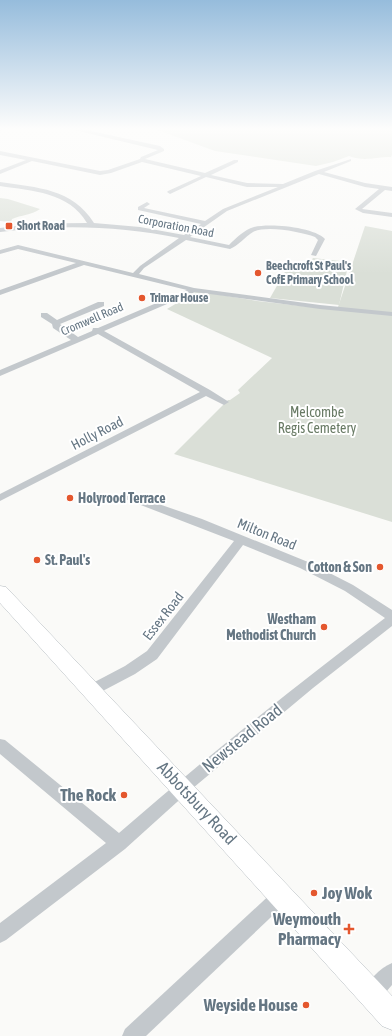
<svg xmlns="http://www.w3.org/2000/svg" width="392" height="1036" viewBox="0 0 392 1036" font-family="'Asap Condensed',sans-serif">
<rect width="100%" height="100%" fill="#fafaf8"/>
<g fill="#dadfd7">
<path d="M152 128H392V155L391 157C374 157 365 162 349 156L333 162 316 166 215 151Z"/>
<path d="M0 198 8 199 40 209C32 215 21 215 12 219L11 222 0 221Z"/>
<path d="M365 226 392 231V522L174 454 228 400H230L240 393 238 390 272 358 167 309 197 291 257 301 337 310Z"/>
<path d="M313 258 349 262 339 305 270 298 290 263 308 265Z"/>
</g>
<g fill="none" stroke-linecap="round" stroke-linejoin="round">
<defs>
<path id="secondary" d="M0 586 6 587 392 996V1030L382 1026 0 603Z"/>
</defs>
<use href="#secondary" stroke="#b3babf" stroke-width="1"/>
<g fill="#c3c8cc" fill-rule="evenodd">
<path d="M0 128H5L0 131Z"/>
<path d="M66 128H77L160 146 164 149V151L145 159 205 173 234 160H238V162L211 175 247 183 283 184 315 171 351 159V161L324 172 365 183 392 187V191L385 190 362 209 392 213V217L363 213 355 209 379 189 365 187 319 174 227 211 190 237 229 245C236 238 244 230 254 227 270 223 314 227 325 239L316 256 311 255 318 240 315 237C301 232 267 225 253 232 245 237 238 246 230 249L186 240 144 268 139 274 194 288 320 305 392 312V316L320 309 195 292 104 331 210 390 229 402 224 405 206 396 0 501V494L200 392 98 334 0 376V370L71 340 53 328 52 324 41 317V313H47L57 320 98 302H104V306L60 324 78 337 92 331 93 328H98L187 290 84 265 0 295V290L76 263 18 249 0 254V250L18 245 133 273 140 266 179 238C120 226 61 224 0 232V228C29 224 58 223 87 223 69 192 32 191 0 186V182C38 188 72 188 94 223L140 227 184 235 201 224 138 210V207L147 202 150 204 144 208 205 221 223 209 278 187H247L206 177 170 194 167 192 168 191 201 176 142 162 111 173 100 175 32 161 0 174V170L26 160 0 155V151L100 171 108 170 140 159 141 157 158 150Z"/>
<path d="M124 492 202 519 308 562 353 585 392 610V626L313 688 187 793 125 849 6 940 0 943V923L106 843 0 754V739L5 740 119 833C205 758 294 687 385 618L345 591 300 568 243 545 157 659 135 674 97 694 92 696 87 694 85 690 87 686 125 666 147 651 234 541 120 497 119 495Z"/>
<path d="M282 886 288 889 291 895 288 901 146 1036H122L125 1029 276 889Z"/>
<path d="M392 963V985L379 1000 372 1002 365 1000 363 993C367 981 380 968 392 963Z"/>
</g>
<use href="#secondary" fill="#fff" fill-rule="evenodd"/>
</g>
<linearGradient id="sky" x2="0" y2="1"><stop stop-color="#96bcdc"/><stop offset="0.47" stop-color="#fdfdfc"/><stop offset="1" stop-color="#fdfdfc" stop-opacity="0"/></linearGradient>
<rect width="392" height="274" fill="url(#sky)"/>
<g fill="#e4572e" stroke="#fff" stroke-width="1.5">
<rect x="5" y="222" width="8" height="8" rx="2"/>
<circle cx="258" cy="273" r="4"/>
<circle cx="142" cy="298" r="4"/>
<circle cx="70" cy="498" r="4"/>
<circle cx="37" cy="560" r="4"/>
<circle cx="380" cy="567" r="4"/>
<circle cx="324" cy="627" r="4"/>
<circle cx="124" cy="795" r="4"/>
<circle cx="314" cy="893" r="4"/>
<path d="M347 923h4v4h4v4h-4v4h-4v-4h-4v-4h4z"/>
<circle cx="306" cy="1005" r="4"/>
</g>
<g text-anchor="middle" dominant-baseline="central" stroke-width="4" stroke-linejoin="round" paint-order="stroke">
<g font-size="12" font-weight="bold" fill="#657683" stroke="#fff" text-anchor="start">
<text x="17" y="226">Short Road</text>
<text x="266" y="266">Beechcroft St Paul's<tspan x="266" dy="14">CofE Primary School</tspan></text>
<text x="150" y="298">Trimar House</text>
</g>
<g font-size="12" fill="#657683" stroke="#fff">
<text transform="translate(176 226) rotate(11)">Corporation Road</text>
<text transform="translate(92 319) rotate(-23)">Cromwell Road</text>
</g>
<g font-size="14" fill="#687a64" stroke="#fff">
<text x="317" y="412">Melcombe<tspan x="317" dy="16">Regis Cemetery</tspan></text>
</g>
<g font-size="14" fill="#657683" stroke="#fff">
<text transform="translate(97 433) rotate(-27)">Holly Road</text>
<text transform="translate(267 534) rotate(22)">Milton Road</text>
<text transform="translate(163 616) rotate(-52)">Essex Road</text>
</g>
<g font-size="14" font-weight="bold" fill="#657683" stroke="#fff" text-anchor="start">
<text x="78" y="498">Holyrood Terrace</text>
<text x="45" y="560">St. Paul's</text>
<text x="372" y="567" text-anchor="end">Cotton &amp; Son</text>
<text x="316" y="619" text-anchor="end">Westham<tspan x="316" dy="16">Methodist Church</tspan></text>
</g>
<g font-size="17" fill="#657683" stroke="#fff">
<text transform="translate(242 738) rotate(-39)">Newstead Road</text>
<text transform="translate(197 803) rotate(47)">Abbotsbury Road</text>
</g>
<g font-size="17" font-weight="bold" fill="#657683" stroke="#fff" text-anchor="end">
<text x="116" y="795">The Rock</text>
<text x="322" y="893" text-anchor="start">Joy Wok</text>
<text x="341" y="919">Weymouth<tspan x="341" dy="20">Pharmacy</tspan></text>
<text x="298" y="1005">Weyside House</text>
</g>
</g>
</svg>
